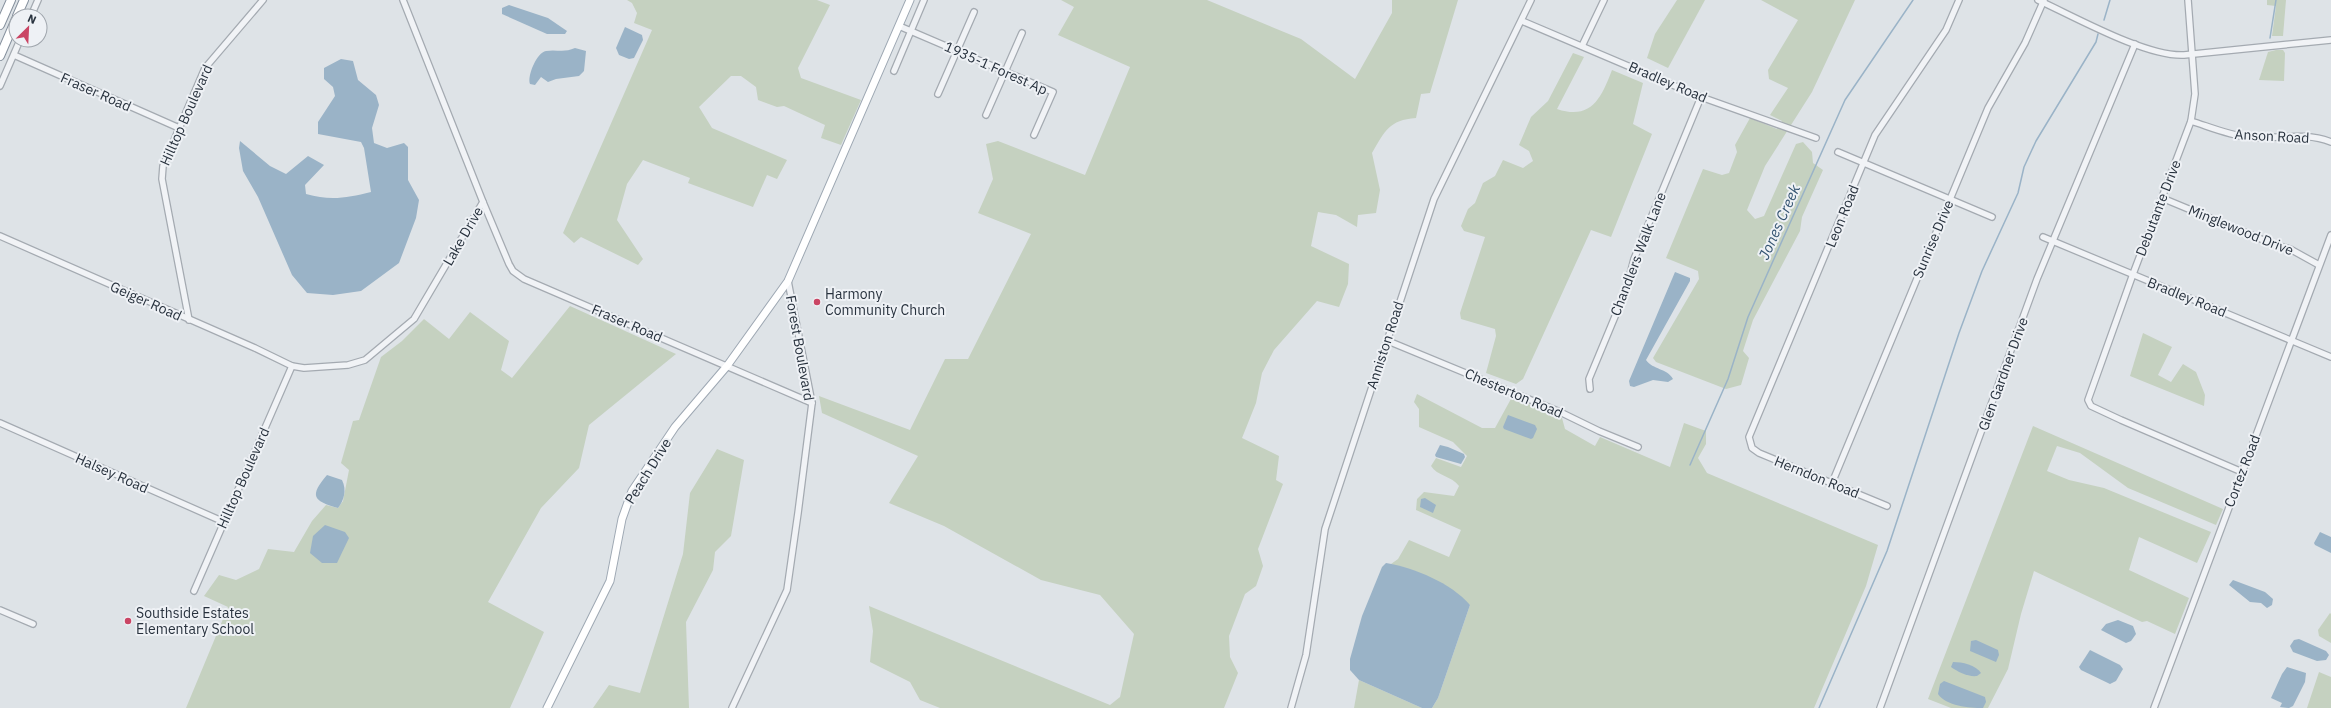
<svg xmlns="http://www.w3.org/2000/svg" width="2331" height="708" viewBox="0 0 2331 708" font-family="'IBM Plex Sans',sans-serif">
<rect width="100%" height="100%" fill="#dee3e7"/>
<g fill="#c5d1c0">
<path d="M627 0H817L830 5 798 68 801 78 861 100 841 145 821 138 825 125 784 106 777 107 758 100 756 87 741 76H731L699 107 712 128 787 160 777 179 767 175 753 207 688 183 690 178 643 160 627 184 617 220 643 259 638 265 581 237 574 243 563 233 652 30 634 23 637 13 632 3Z"/>
<path d="M1061 0H1207L1301 39 1355 79 1392 13V0H1458L1430 93 1421 94 1416 118C1389 120 1385 131 1372 153L1380 190 1376 213 1358 215 1357 227 1336 215 1318 212 1311 246 1349 264 1348 284 1339 307 1317 301 1274 350 1262 373 1256 403 1242 438 1279 456 1276 480 1283 484 1258 549 1263 566 1256 586 1245 594 1229 636 1230 657 1238 673 1224 708H940L920 700 910 682 870 662 873 631 869 606 1110 705 1120 697 1134 634 1100 595 1041 580 944 526 889 503 918 456 822 413 819 396 910 430 945 359H968L1031 234 978 213 993 179 986 144 998 141 1085 175 1130 67 1058 35 1074 7Z"/>
<path d="M1677 0H1705L1668 68 1647 58 1655 34Z"/>
<path d="M1761 0H1855L1812 92 1765 166 1747 210 1755 219 1764 216 1796 144 1803 142 1812 152 1813 163 1823 170 1802 217 1800 231 1753 320 1743 351 1749 358 1741 385 1726 389 1656 362 1653 358 1699 279 1698 271 1666 258 1703 169 1722 175 1729 173 1737 152 1735 145 1750 118 1777 129 1782 121 1770 115 1788 88 1769 79 1768 70 1798 20Z"/>
<path d="M2267 0H2286L2283 36H2272L2276 6 2267 5Z"/>
<path d="M2276 50H2283L2285 53 2284 81 2259 80 2268 52Z"/>
<path d="M1573 53 1584 57 1557 109C1592 121 1602 96 1612 70L1643 83 1633 124 1652 134 1611 237 1591 230 1523 379 1516 384 1486 373 1496 336 1495 329 1461 319 1460 313 1485 237 1464 231 1461 226 1468 209 1475 203 1483 183 1495 176 1503 160 1523 168 1533 161 1529 151 1519 145 1531 117 1548 101Z"/>
<path d="M570 306 676 354 589 425 579 468 541 508 488 602 544 632 510 708H186L228 607 204 596 219 575 236 580 259 569 268 549 294 552 312 521 326 505 338 508 343 501 349 470 341 463 353 421 359 420 381 357 402 341 424 319 449 339 470 312 509 341 501 370 512 378Z"/>
<path d="M2143 333 2172 347 2158 375 2171 382 2183 364 2196 372 2205 395 2204 406 2130 376Z"/>
<path d="M1417 394 1482 428H1495L1512 397 1562 418 1565 429 1595 446 1600 437 1670 467 1684 423 1706 431V444L1698 458 1707 473 1878 545 1866 586 1814 708H1432L1438 698 1470 605 1418 574 1391 564 1398 559 1409 540 1449 557 1461 530 1416 510 1417 499 1424 492 1454 496 1459 486C1452 476 1437 476 1431 466L1436 458 1461 467 1467 456 1453 442 1419 427V409L1414 402Z"/>
<path d="M2033 426 2223 509 2216 525 2128 488 2080 453 2057 446 2047 471 2069 480 2104 488 2211 532 2197 563 2139 537 2129 570 2189 598 2175 634 2147 621 2142 622 2034 571 2021 614 2008 669 1988 708H1951L1928 699Z"/>
<path d="M717 449 744 460 731 536 715 552 713 570 686 622 689 708H593L609 685 640 693 683 554 690 493Z"/>
<path d="M2330 613 2331 614V643L2319 636 2318 630Z"/>
<path d="M2319 672 2331 677V708H2307Z"/>
<path d="M1359 680 1422 708H1354Z"/>
</g>
<g fill="#9ab3c7">
<path d="M509 5 548 18 567 31 565 34H547L502 14V8Z"/>
<path d="M625 27 642 35 643 40 634 58 629 59 619 55 616 48Z"/>
<path d="M575 48 586 51 584 71 579 76 556 79 548 82 541 77 535 85 530 84C527 76 537 52 546 51 556 49 564 53 575 48Z"/>
<path d="M341 59 353 61 358 80 376 95 379 105 372 128 374 143 387 148 404 143 408 147V180L419 200 416 218 399 263 361 291 333 295 307 293 292 275 258 197 243 171 239 148 240 141 270 166 286 174 308 156 324 165 305 185 306 194C330 201 347 198 371 192L364 148 361 142 318 134V122L335 96 333 87 324 79V68Z"/>
<path d="M1675 272 1690 278V281L1646 360C1653 370 1667 368 1673 379L1668 382 1653 380 1634 387 1630 386 1629 381Z"/>
<path d="M1508 415 1535 425 1537 429 1533 438 1531 439 1504 429 1503 427Z"/>
<path d="M1440 445 1448 447 1464 454 1465 457 1461 464 1436 457 1435 455Z"/>
<path d="M327 475 342 480C347 490 344 500 338 508 313 501 309 496 327 475Z"/>
<path d="M1425 498 1436 505 1433 513 1420 507 1421 499Z"/>
<path d="M325 525 345 532 349 538 337 563H322L310 553 313 536Z"/>
<path d="M2320 532 2331 537V553L2315 545 2314 543Z"/>
<path d="M1386 563C1415 568 1451 583 1470 605L1438 698 1432 708H1422L1359 680 1350 670V659L1362 616 1382 567Z"/>
<path d="M2233 580 2265 592 2273 599 2272 605 2267 608 2261 603 2250 602 2229 585Z"/>
<path d="M2118 620 2133 626 2136 634 2131 641 2126 643 2101 630 2106 624Z"/>
<path d="M2299 639 2326 651 2329 655 2326 660 2317 661 2293 652 2290 646 2294 640Z"/>
<path d="M1976 640 1998 650 1999 655 1996 662 1970 651 1971 641Z"/>
<path d="M2090 650 2120 665 2123 669 2116 681 2110 684 2081 670 2079 667Z"/>
<path d="M1953 662C1962 662 1976 665 1981 673L1977 676C1968 677 1958 672 1951 667Z"/>
<path d="M2287 667 2306 673 2305 682 2293 706 2289 708 2280 707 2282 703 2271 698 2282 674Z"/>
<path d="M1944 681 1985 697 1986 702 1983 708C1969 708 1946 706 1938 694L1940 684Z"/>
</g>
<g fill="none" stroke-linecap="round" stroke-linejoin="round">
<g stroke="#9ab3c7" stroke-width="1.5">
<path d="M2104 20 2110 0"/>
<path d="M2270 38 2276 0"/>
<path d="M1690 465 1728 379 1748 317 1845 100 1913 0"/>
<path d="M1819 708 1887 551 1959 333 1982 271 2018 193 2024 167 2036 141 2096 42 2098 34"/>
</g>
<defs>
<g id="minor">
<path d="M2038 0C2075 17 2146 57 2184 55L2331 40"/>
<path d="M2188 0 2195 94 2191 121 2133 274 2088 400 2091 406 2121 420 2242 472"/>
<path d="M31 16 38 0"/>
<path d="M1522 21 1701 97 1816 138"/>
<path d="M899 26 1053 92 1034 135"/>
<path d="M1582 46 1604 0"/>
<path d="M14 55 179 128"/>
<path d="M894 71 924 0"/>
<path d="M0 86 20 40"/>
<path d="M938 94 974 12"/>
<path d="M986 115 1022 33"/>
<path d="M2191 121C2210 127 2228 135 2248 137 2275 140 2304 131 2331 142"/>
<path d="M1838 152 1992 217"/>
<path d="M2162 198 2273 244 2290 249 2319 265"/>
<path d="M483 202 509 264 513 271 524 279 812 403"/>
<path d="M0 236 255 348 292 366 304 368 348 365 365 360 414 319 483 202 403 0"/>
<path d="M2043 237 2331 357"/>
<path d="M189 320 162 179 163 166 205 68 263 0"/>
<path d="M1388 341 1560 412 1599 431 1638 447"/>
<path d="M1590 389 1589 379 1626 290 1634 259 1701 97"/>
<path d="M0 423 224 522"/>
<path d="M1832 483 1988 108 2025 43 2044 0"/>
<path d="M1887 506 1759 453 1752 448 1749 437 1875 135 1946 30 1959 0"/>
<path d="M194 591 292 366"/>
<path d="M0 610 33 624"/>
<path d="M732 708 787 590 798 513 812 403 788 281"/>
<path d="M1291 708 1306 655 1325 529 1434 199 1531 0"/>
<path d="M1880 708 2037 279 2135 44"/>
<path d="M2154 708 2331 235"/>
</g>
<path id="major" d="M547 708 610 581 622 519 632 491 675 427 727 366 788 281 910 0"/>
<g id="highway">
<path d="M17 16 24 0"/>
<path d="M0 25 11 0"/>
<path d="M0 56 16 19"/>
</g>
</defs>
<use href="#minor" stroke="#a4aab1" stroke-width="8"/>
<use href="#major" stroke="#9ea8b3" stroke-width="9"/>
<use href="#highway" stroke="#86919e" stroke-width="10"/>
<use href="#minor" stroke="#f1f3f6" stroke-width="5.5"/>
<use href="#major" stroke="#fff" stroke-width="7"/>
<use href="#highway" stroke="#fff" stroke-width="8"/>
</g>
<g fill="#ca4564" stroke="#eef1f5" stroke-width="1.5">
<circle cx="817" cy="302" r="4"/>
<circle cx="128" cy="621" r="4"/>
</g>
<g text-anchor="middle" dominant-baseline="central" stroke-width="4" stroke-linejoin="round" paint-order="stroke">
<g font-size="14" fill="#28323e" stroke="#eef1f5">
<text transform="translate(996 68) rotate(24)">1935-1 Forest Ap</text>
<text transform="translate(1668 82) rotate(23)">Bradley Road</text>
<text transform="translate(96 92) rotate(24)">Fraser Road</text>
<text transform="translate(186 115) rotate(-66)">Hilltop Boulevard</text>
<text transform="translate(2272 136) rotate(3)">Anson Road</text>
<text transform="translate(2158 208) rotate(-69)">Debutante Drive</text>
<text transform="translate(1842 216) rotate(-68)">Leon Road</text>
<text transform="translate(2241 230) rotate(22)">Minglewood Drive</text>
<text transform="translate(463 236) rotate(-60)">Lake Drive</text>
<text transform="translate(1933 239) rotate(-67)">Sunrise Drive</text>
<text transform="translate(1638 254) rotate(-69)">Chandlers Walk Lane</text>
<text transform="translate(2187 297) rotate(22)">Bradley Road</text>
<text transform="translate(146 301) rotate(24)">Geiger Road</text>
<text transform="translate(627 323) rotate(23)">Fraser Road</text>
<text transform="translate(1385 345) rotate(-72)">Anniston Road</text>
<text transform="translate(800 348) rotate(80)">Forest Boulevard</text>
<text transform="translate(2003 374) rotate(-70)">Glen Gardner Drive</text>
<text transform="translate(1514 393) rotate(23)">Chesterton Road</text>
<text transform="translate(648 471) rotate(-58)">Peach Drive</text>
<text transform="translate(2242 471) rotate(-69)">Cortez Road</text>
<text transform="translate(112 473) rotate(24)">Halsey Road</text>
<text transform="translate(1817 477) rotate(22)">Herndon Road</text>
<text transform="translate(243 478) rotate(-66)">Hilltop Boulevard</text>
</g>
<g font-size="14" fill="#28323e" stroke="#eef1f5" text-anchor="start">
<text x="825" y="294">Harmony<tspan x="825" dy="16">Community Church</tspan></text>
<text x="136" y="613">Southside Estates<tspan x="136" dy="16">Elementary School</tspan></text>
</g>
<g font-size="15" font-style="italic" fill="#335371" stroke="#eef1f5">
<text transform="translate(1779 222) rotate(-66)">Jones Creek</text>
</g>
</g>
<g transform="translate(28 28) rotate(24)"><circle r="19" fill="#eef1f5" stroke="#9fa5ac"/>
<path d="M0-3L7 15L0 10L-7 15Z" fill="#ca4564"/>
<text y="-6" font-size="11" font-weight="bold" text-anchor="middle" fill="#28323e">N</text>
</g>
</svg>
